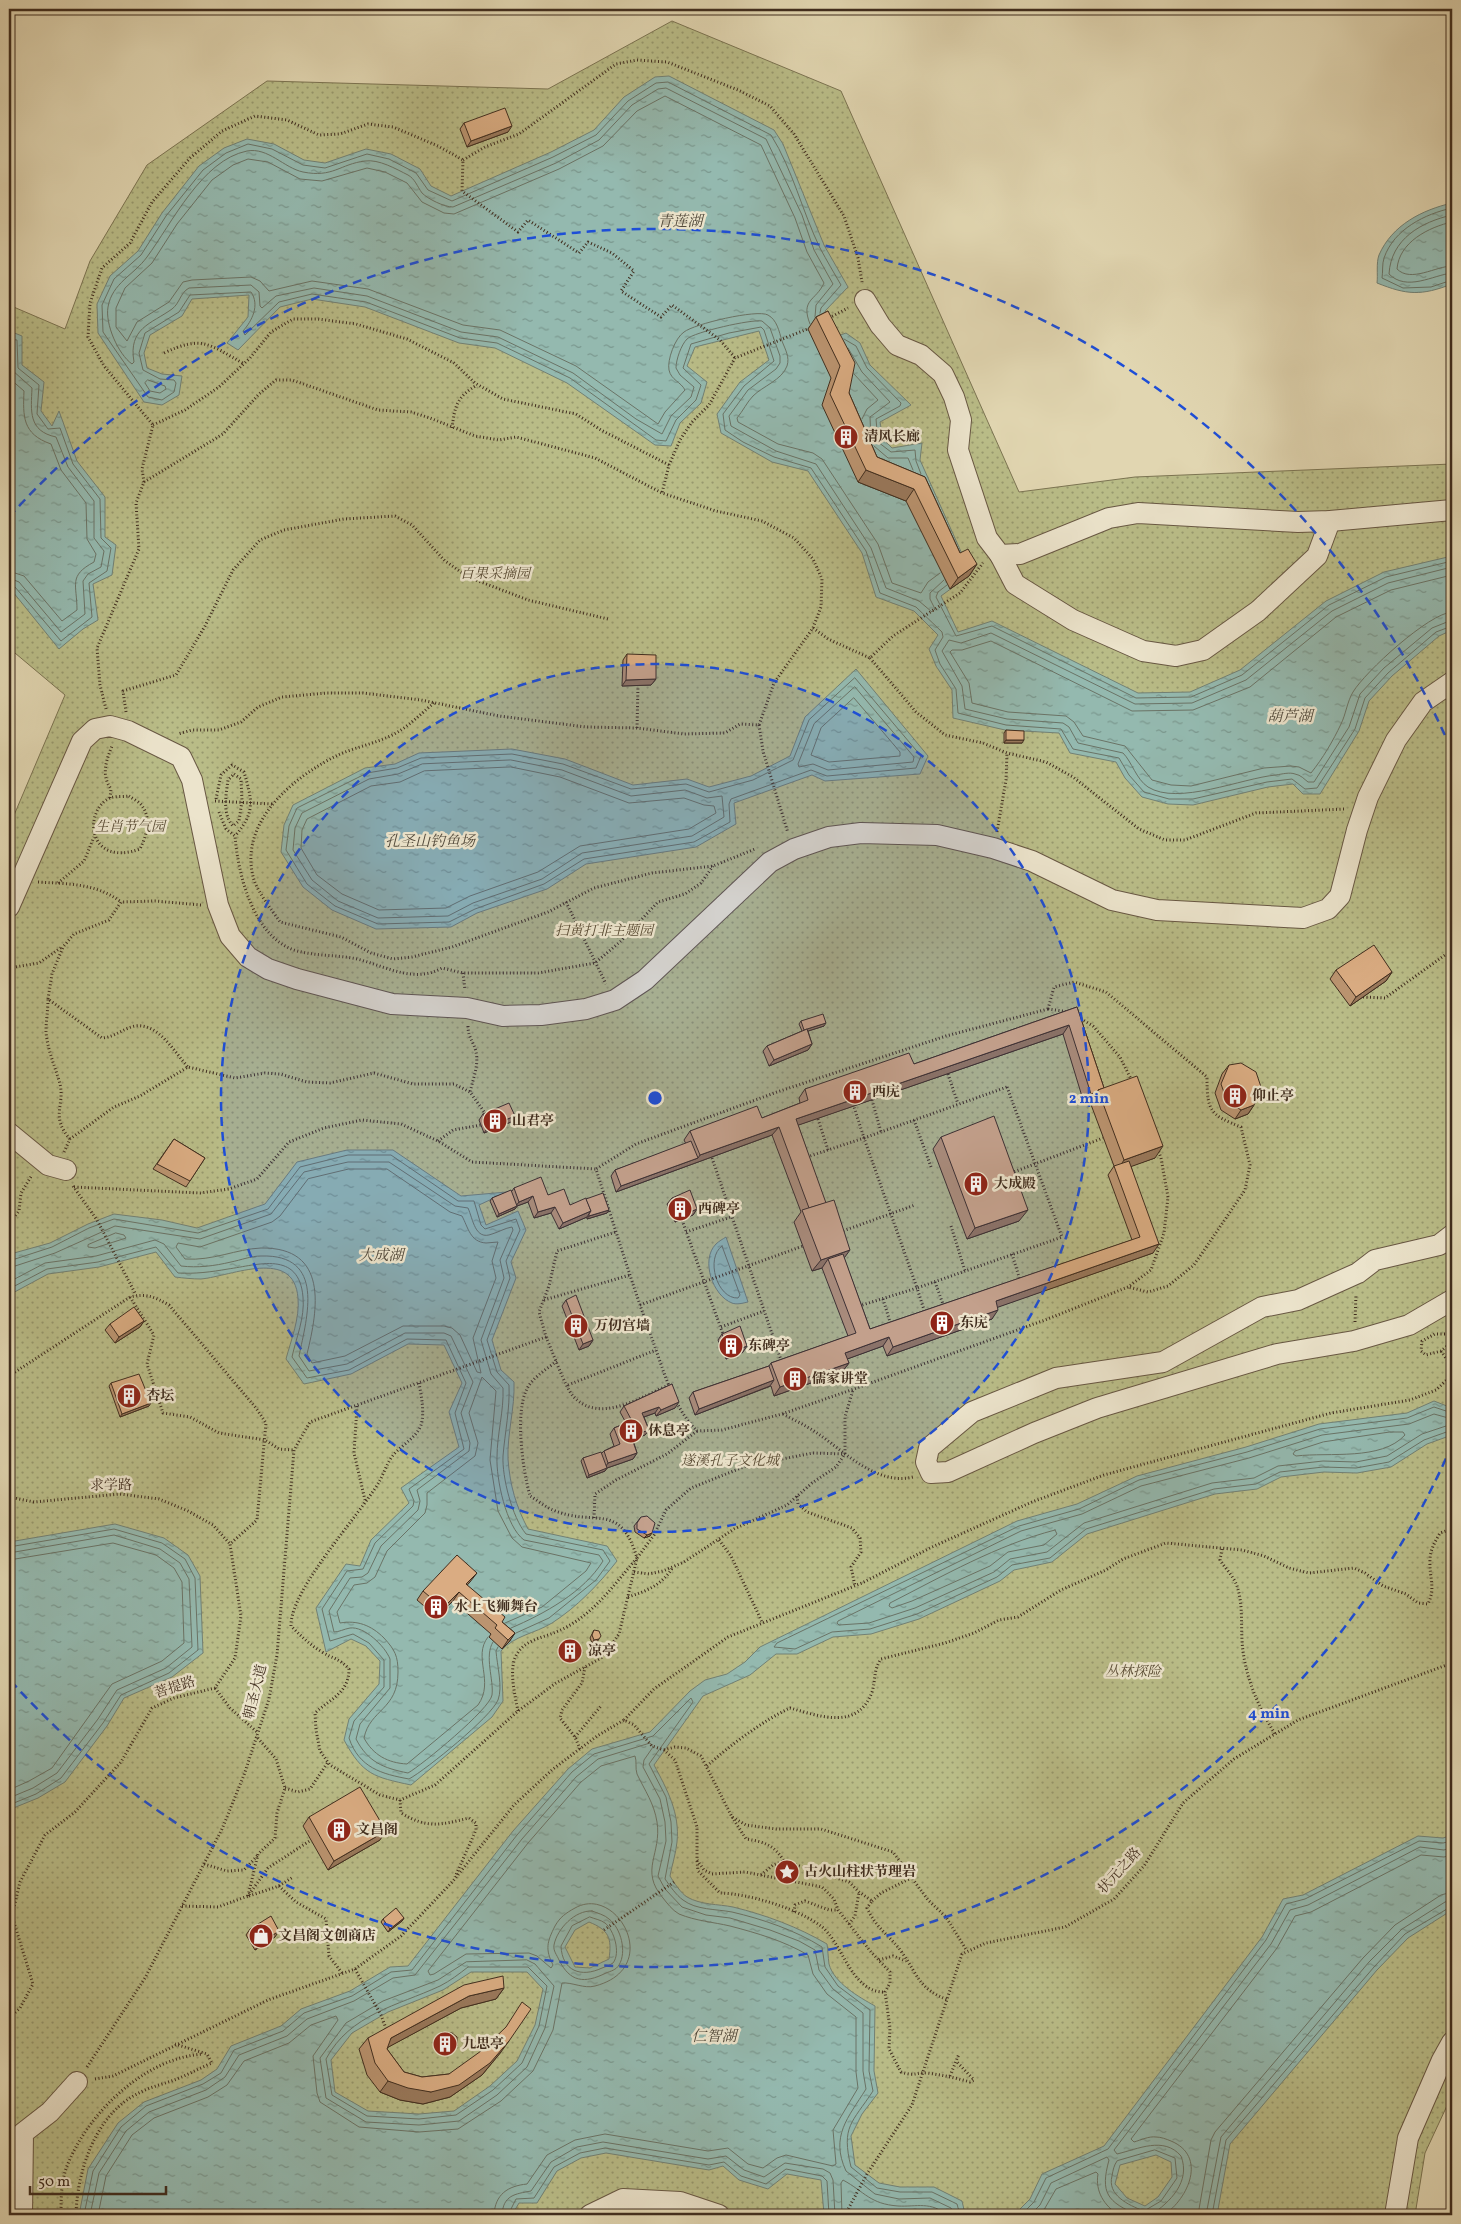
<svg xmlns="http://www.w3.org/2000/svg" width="1461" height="2224" viewBox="0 0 1461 2224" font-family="Vollkorn,'Noto Serif SC',serif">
<defs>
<pattern id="park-dots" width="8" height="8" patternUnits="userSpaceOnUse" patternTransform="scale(1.25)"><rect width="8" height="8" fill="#b9bc87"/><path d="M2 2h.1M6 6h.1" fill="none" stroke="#98996e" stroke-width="1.8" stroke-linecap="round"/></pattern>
<pattern id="water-ripples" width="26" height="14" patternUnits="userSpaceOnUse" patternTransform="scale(1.25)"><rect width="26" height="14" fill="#94b9af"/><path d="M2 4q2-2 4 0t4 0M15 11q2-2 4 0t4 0" fill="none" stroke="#7a978e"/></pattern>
</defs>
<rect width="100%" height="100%" fill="#e1d6b1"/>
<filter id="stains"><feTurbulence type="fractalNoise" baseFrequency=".004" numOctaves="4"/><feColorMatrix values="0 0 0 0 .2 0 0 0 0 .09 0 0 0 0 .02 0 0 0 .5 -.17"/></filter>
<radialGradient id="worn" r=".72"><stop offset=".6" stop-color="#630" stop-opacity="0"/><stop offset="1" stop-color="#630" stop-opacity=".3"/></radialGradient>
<path fill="url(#park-dots)" stroke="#7c7452" d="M672 21 841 91 1019 492 1135 477 1452 464V2095L1425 2153 1415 2215H9V827L65 695 9 648V305L65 329 90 261 147 165 267 81 548 89Z"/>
<g fill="url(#water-ripples)" stroke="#728175" fill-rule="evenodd">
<path d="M669 76 774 130 783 144 824 245 848 287 825 311 835 337 846 333 860 343 870 365 911 405 880 422 883 439 892 448 922 443 920 460 971 574 941 596 958 632 992 621 1138 693 1190 692 1240 670 1326 601 1384 572 1452 556V630L1439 636 1392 676 1369 701 1359 731 1320 794H1303L1293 784 1268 787 1193 805 1168 804 1142 797 1125 778 1116 762 1070 753 1059 733 1005 730 953 718 952 690 936 666 929 649 938 635 914 611 876 597 862 553 808 471 772 462 721 433 717 414 740 382 769 360 759 331 695 347 687 366 707 382 701 403 680 423 671 446 655 445 567 383 495 348 459 343 365 307 312 299 280 307 238 350 227 343 248 317 249 295 192 299 182 316 150 335 144 353 147 368 162 374 182 376 179 395 162 405 144 402 98 333 97 304 110 276 138 251 162 213 199 166 224 148 247 139 274 144 304 160 325 163 366 149 391 154 420 169 431 186 451 196 551 152 594 130 624 97 655 77Z"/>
<path d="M1452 203V284C1421 296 1407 295 1377 283 1378 275 1376 263 1379 255 1392 225 1422 210 1452 203Z"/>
<path d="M12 332 22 336V365L44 382 41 411 52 426 59 411 77 461 105 497V537L116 545 112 575 93 584 98 620 83 629 59 649 9 587V337Z"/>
<path d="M856 669 928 756 920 774 825 781 812 775 734 803 736 824 696 847 586 864 547 889 477 913 451 927 376 929 332 910 303 887 281 852 284 825 293 805 365 768 395 764 419 753 512 749 565 759 633 785 687 779 709 787 751 776 790 756 805 717Z"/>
<path d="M347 1150H393L461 1196 507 1192 479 1205 486 1225 518 1211 526 1230 511 1262 516 1278 492 1340 501 1370 514 1382C515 1408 507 1434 508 1459 510 1486 516 1506 528 1529L607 1546 617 1561C599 1584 577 1607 552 1623 534 1634 515 1635 501 1651L503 1701 492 1717 411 1785C374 1777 363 1775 344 1740L349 1719 379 1684 380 1661 366 1646 351 1639 326 1652 316 1608 346 1564 360 1566 371 1540 409 1503 401 1488 459 1447 449 1412 462 1383 444 1345 408 1344 351 1374 304 1384 286 1359C291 1340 300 1318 298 1298 294 1247 232 1276 201 1279 193 1279 183 1278 175 1277L156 1252 99 1267 48 1274 9 1295V1258L14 1253 50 1243 88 1224 114 1214 162 1220 197 1228 265 1204 297 1162Z"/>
<path d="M726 1237 748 1302C743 1303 737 1305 732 1303 713 1296 700 1260 716 1244 719 1241 723 1239 726 1237Z"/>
<path d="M1434 1401 1452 1408V1435L1427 1444 1391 1467 1357 1473 1324 1472 1281 1477 1257 1489 1215 1494 1087 1534 1052 1562 1014 1570 1000 1581 919 1619 871 1634 833 1637 797 1654H776L750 1675 703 1696 654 1765C667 1789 680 1813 677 1842 676 1853 672 1865 670 1876 674 1883 681 1893 687 1897 701 1905 718 1904 733 1907 766 1915 798 1927 827 1944 828 1950 828 1957 829 1964 834 1983 859 1997 875 2006L874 2071 878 2093 862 2114 851 2136 855 2165 879 2183 900 2187H934L962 2201 965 2214 969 2215H827L824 2214 821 2180 787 2174 768 2189 739 2180 723 2166 709 2170 606 2153 581 2158 557 2171 537 2203H519L512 2215H79L88 2169 118 2123 144 2102 201 2080 217 2069 231 2046 281 2026 301 2009 350 1991 390 1967 408 1966 513 1831 568 1769 592 1749 650 1732 690 1691 705 1680 727 1674 745 1662 760 1647 1017 1521 1077 1504 1137 1476 1246 1447 1319 1424 1407 1413ZM589 1922C609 1930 612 1938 609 1959L590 1968 575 1967 565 1947 575 1930ZM471 1972H527L543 1989 535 2025 517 2061 490 2086 454 2111 419 2114 368 2111 335 2092 331 2060 352 2033 388 2012 443 1990Z"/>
<path d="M115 1524 164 1538 188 1555 200 1576 203 1653 172 1677 124 1698 107 1726 65 1782 38 1798 11 1809 9 1814V1542Z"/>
<path d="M1452 1835V1910L1408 1938 1377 1970 1230 2144 1217 2215H1009L1015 2214 1030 2199 1042 2174 1104 2146 1262 1937 1283 1899 1303 1895 1418 1836 1443 1838ZM1156 2155 1171 2162 1172 2177 1158 2197 1145 2206 1127 2198 1115 2184 1120 2165Z"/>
</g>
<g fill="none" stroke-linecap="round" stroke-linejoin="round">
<g stroke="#6a7366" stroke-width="1">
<path d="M1452 208C1425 214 1394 229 1384 258 1382 264 1383 272 1382 278L1403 288 1431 287 1452 280"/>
<path d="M1452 215C1421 222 1391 239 1389 274 1407 292 1433 275 1452 273"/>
<path d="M1452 222C1429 227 1399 242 1397 269 1411 283 1436 266 1452 266"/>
<path d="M820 313 821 308 841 285C834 273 827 261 820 248 802 211 793 170 771 135L668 82 656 83 628 101 596 135 553 157 452 201 428 190 416 173 389 159 367 154 325 168 303 165 272 149 248 144 226 153 203 170 166 216 141 255 114 279 102 305 103 332 148 397 162 400 174 392 176 383 174 380 160 379 143 370 139 353 145 333 179 312 190 295 251 292C260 305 252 321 243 331L245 335 279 302 312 294 366 302 460 338 497 343 570 378 656 440 666 441 676 420 696 400 701 385 683 368 691 344 729 333 761 327 764 330 774 361 744 386 723 414 725 430 743 442 774 457 811 468 866 551 880 593 916 607 942 632 943 637 935 650 940 664 956 689 958 713 1006 725 1061 729 1073 749 1119 758 1129 775 1144 792 1169 799H1193L1267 782 1292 779 1305 789 1317 788 1355 729 1365 698 1388 673 1436 632 1452 626"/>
<path d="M815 317 816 305 833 284 814 250 802 215 766 139 666 88 658 89 632 105 599 140 556 163 453 207C444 207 428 199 422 193 417 186 415 179 408 175 396 169 379 159 365 161 340 164 333 178 303 172 284 168 268 147 247 151 202 160 172 223 147 257 134 275 112 283 108 307 105 324 118 354 132 364L134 362C128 328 151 324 172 309 180 303 180 293 189 288L251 285 259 292 260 306 262 308 276 296 314 288 367 296 461 332 498 337 573 373 636 419 662 434 671 416 691 397 694 387 680 375 676 368C676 360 681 345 687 339 694 332 752 319 762 321L770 328 780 356V363L776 369 748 390 729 416 731 426 776 451 816 464 871 548 886 588 919 601 932 612 935 609 930 599V593L944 580"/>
<path d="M810 324C800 299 816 301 824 283L807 252 795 218 761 145 665 96 637 111 603 146 559 169 454 214 444 213 422 202 407 183 385 172 367 168 322 181 300 179 268 162 248 159 233 165 212 180 177 224 152 263 125 288 116 308V327L127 341 137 322 169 302 183 282 192 280 251 277 260 281 269 291 312 281 368 289 463 325 500 330 576 366 658 424 665 412 685 390C681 382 671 380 669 370 667 360 675 338 684 332 694 324 757 309 768 315 777 320 779 331 782 341 785 349 790 357 787 366 782 380 763 386 753 396 747 402 743 411 737 418L738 422 778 444 813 453 822 459 878 544 892 583 921 593 928 582 940 573"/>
<path d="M9 339 17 340 18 368 39 385 37 414 48 429 60 428 73 464 100 499 101 538 111 548 107 571 89 583 92 617 61 641 15 587 9 585"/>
<path d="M844 339 856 346 867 368 901 403 900 406 876 419 878 442 891 452 915 450 916 461 921 474"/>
<path d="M9 345 12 370 32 388C31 411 28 431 56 437L68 467 94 501V538L104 551 101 567 88 574 83 581 85 614 61 632 19 582 9 578"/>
<path d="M848 348 862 372 890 402 870 417 871 441"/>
<path d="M854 374 878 400 867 409 862 419"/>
<path d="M9 378 24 391C23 416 22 434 51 444L61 470 86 503 87 539 96 554 94 562C68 576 77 584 77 610L62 621 24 576 9 571"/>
<path d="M148 380 165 386 166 389 160 393 150 391 145 383Z"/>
<path d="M874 446 888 458H908L913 470"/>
<path d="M1452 567 1388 583 1332 611 1246 680 1192 703 1135 704 991 633 961 643 949 640 942 651 962 686 965 709 1007 719 1063 723 1069 727 1078 743 1123 753C1132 762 1136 779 1148 787 1178 806 1242 778 1276 775 1282 774 1290 772 1295 774 1301 775 1304 779 1308 782H1314L1349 727 1360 694 1384 668 1432 628 1452 620"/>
<path d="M1452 575 1391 590 1336 617 1250 687 1193 710 1132 711 991 641 962 650H952L950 652 969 683 972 703 1008 712 1066 716 1074 722 1083 736 1125 746 1152 780 1171 785 1191 786 1264 768 1291 766 1299 767 1311 773C1323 758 1333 741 1341 724 1346 714 1347 702 1353 692 1365 672 1429 613 1452 612"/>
<path d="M947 585 938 592 936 597 956 636 992 626 1136 698 1191 697 1242 675 1329 605 1386 577 1452 561"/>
<path d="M855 678 921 756 916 768 827 776 811 770 731 799 729 804 730 822 694 842 584 859 544 884 475 909 449 922 378 924 335 906 307 884 286 850 289 826 297 808 367 773 397 768 421 758 512 754 563 764 631 789 686 784 709 792 753 780 793 760 809 720Z"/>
<path d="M855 687 914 757 913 762 828 770 813 764 799 767 798 764 814 724Z"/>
<path d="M854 698 900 752V756L829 762 811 755 821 728Z"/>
<path d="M511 760 562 770 631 796 685 790 707 798 722 796 724 817 692 836 582 853 542 879 473 903 448 916 378 918 338 901 312 880 293 850 295 828 302 813 369 779 398 774 422 764Z"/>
<path d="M511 767 560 777 629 803 684 798 704 805 714 806 716 813 689 829 580 846 538 872 470 896 446 908 379 910 342 894 317 875 301 848 302 830 307 819 371 786 400 782 424 771Z"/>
<path d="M349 1169H387L450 1212 462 1216C468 1227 470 1242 486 1243 490 1243 494 1242 498 1242L492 1261 496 1278 473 1338 481 1373 477 1372 460 1335 452 1328 444 1326H403L345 1356 312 1363 307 1354C318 1309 329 1247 261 1248 236 1249 213 1261 185 1259L176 1247 178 1243 200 1247 272 1222 280 1216 308 1179Z"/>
<path d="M116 1233 124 1235 126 1238 95 1248 88 1247V1245Z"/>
<path d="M722 1246 740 1295 738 1298C717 1299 705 1258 722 1246Z"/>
<path d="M9 1261 52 1247 89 1228 114 1219 198 1233 268 1209 300 1167 348 1155H391L458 1201H474L481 1225 485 1229 516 1219 520 1230 506 1261 510 1278 487 1340 497 1372 509 1385C510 1409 505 1432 503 1456 502 1477 512 1517 526 1534L603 1550 610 1561 596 1580 549 1618 516 1633"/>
<path d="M9 1268 55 1253 115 1226 200 1239 271 1214 304 1172 348 1162H389L455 1206 468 1208C473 1219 475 1241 492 1234 499 1232 505 1228 512 1227L513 1230 500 1260 504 1278 481 1340 491 1374 503 1388C504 1411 497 1434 497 1457 496 1478 506 1527 524 1540L599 1555 603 1561C584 1592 544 1614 511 1628"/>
<path d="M9 1282 45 1263 96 1256 155 1240 164 1244 181 1266C198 1268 214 1266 231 1262 241 1260 251 1256 261 1256 326 1254 307 1317 299 1356L309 1371 347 1364 405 1333H444L451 1336 473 1382 461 1413 470 1443 469 1451 417 1490 420 1501 418 1510 381 1546 368 1573 362 1577 350 1578 329 1611 334 1632C339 1632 344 1629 350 1628 364 1626 385 1646 390 1659V1688L360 1724 356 1739C368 1762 383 1768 408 1773 422 1765 490 1709 492 1695 494 1680 484 1656 493 1642"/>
<path d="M9 1289 47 1269 98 1262 156 1247 178 1273C195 1274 211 1272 228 1269 258 1265 299 1250 303 1297 305 1318 296 1338 292 1357L307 1378 349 1370 407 1339 446 1340 466 1383 455 1413 464 1449 409 1489 414 1501 413 1506 375 1543 363 1569 347 1571 322 1609 330 1641 353 1634 369 1643 384 1660V1687L354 1721 349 1738C359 1768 382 1774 409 1779 427 1769 491 1717 498 1700 503 1687 497 1665 496 1651L498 1647"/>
<path d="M1452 1413 1434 1407 1407 1418 1320 1429 1247 1452 1139 1480 1079 1509 1019 1526 777 1643 774 1647 795 1649 832 1632 870 1629 917 1614 997 1577 1012 1565 1050 1558 1086 1529 1214 1489 1256 1484 1280 1472 1323 1467 1356 1468 1389 1462 1424 1440 1452 1430"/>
<path d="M1452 1419 1434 1414 1409 1424 1322 1435 1249 1458 1141 1486 1082 1514 1021 1531 838 1621 837 1623 839 1625 869 1623 915 1608 994 1572 1010 1559 1047 1552 1084 1523 1212 1483 1254 1478 1278 1466 1323 1461 1356 1462 1387 1456 1422 1434 1452 1424"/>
<path d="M1390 1432H1403L1405 1435C1381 1461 1330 1452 1296 1456L1293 1454 1295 1451 1323 1442Z"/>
<path d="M1055 1530 1057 1534 1044 1545 1008 1552 990 1566 912 1601 892 1608 889 1606 890 1603C943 1576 997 1545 1055 1530Z"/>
<path d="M9 1547 114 1529 162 1543 185 1559 195 1578 198 1650 169 1673 121 1695 103 1723 61 1778 36 1794 9 1805"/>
<path d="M9 1553 114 1535 160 1549 180 1563 189 1579 192 1647 166 1668 117 1690 98 1719 57 1773 33 1788 9 1798"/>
<path d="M9 1560 113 1543 156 1555 174 1568 182 1582 184 1643 162 1661 112 1684 52 1768 29 1781 9 1790"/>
<path d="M488 1637C472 1657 495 1681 478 1705L407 1764C388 1763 373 1755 364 1738 370 1709 398 1710 398 1672 398 1656 395 1650 384 1638 371 1625 357 1620 340 1623L337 1612 354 1585 367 1583 375 1577 387 1551 425 1513 427 1505V1493L475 1456 478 1443 469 1413 482 1377 496 1391 490 1460 498 1511 512 1538 522 1547 591 1563 586 1571 542 1607 505 1623"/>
<path d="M592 1911C597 1913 605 1915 609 1919 621 1928 627 1952 619 1965 616 1970 611 1971 606 1973 584 1984 570 1982 559 1960 557 1955 553 1951 554 1945 557 1929 575 1910 592 1911Z"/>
<path d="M590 1917C595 1919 601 1920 605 1923 614 1930 621 1953 613 1963 610 1965 605 1967 602 1968 581 1978 562 1971 561 1946L572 1926Z"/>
<path d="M527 1960 535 1964 554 1986 545 2028 527 2067 497 2095 459 2121 419 2125 366 2122 326 2098 320 2058 346 2023 383 2001 438 1980 466 1962Z"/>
<path d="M468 1967H528L547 1986 539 2026 522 2063 493 2090 456 2115 419 2119 367 2116 332 2095 326 2059C350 2014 397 2006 440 1986 450 1981 459 1974 468 1967Z"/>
<path d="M1155 2150 1175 2158 1177 2178 1161 2201 1144 2211C1128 2205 1107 2195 1112 2176 1113 2170 1114 2165 1117 2161Z"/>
<path d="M84 2215 93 2171 121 2127 146 2106 203 2084 221 2073 234 2050 283 2031 304 2013 352 1996 391 1972 412 1970 517 1835 572 1772 594 1754 653 1736 691 1698 693 1702 649 1764 666 1797 671 1822 672 1842 665 1879C670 1886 676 1895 683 1900 696 1910 716 1909 732 1912 762 1919 795 1930 822 1947L825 1967 838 1986 870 2010 869 2071 873 2091C852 2123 841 2126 851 2167L877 2188 900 2192H932L957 2204 960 2215"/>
<path d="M90 2215 99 2173 126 2131 149 2112 206 2090 225 2077 239 2055 287 2036 307 2019 354 2001 393 1978 415 1975 522 1839 576 1777 598 1759 650 1743 653 1747 644 1760 643 1767 660 1799 665 1822 666 1841 658 1876 665 1889 682 1907 706 1915 730 1918 770 1930 799 1941 815 1950 819 1970 833 1989 863 2013V2071L866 2089C848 2118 830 2136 846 2171L875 2194 899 2199 930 2198 951 2208 954 2215"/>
<path d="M98 2215 106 2176 132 2135 154 2118 208 2097 227 2085 244 2061 289 2043 311 2025 336 2016 338 2020 313 2056 317 2093 320 2102 359 2127 419 2132 458 2129 501 2101 533 2071 553 2030 562 1983C572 1982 584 1989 595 1986 664 1968 617 1884 575 1908 566 1913 560 1917 555 1926 547 1942 545 1949 553 1965L551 1968 537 1956 529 1953 466 1954 434 1974 430 1975 428 1971 528 1843 581 1782 601 1766 635 1756C637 1761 635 1768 637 1774 645 1791 654 1803 657 1822 662 1854 639 1870 663 1898 667 1903 672 1910 679 1914 696 1921 713 1922 730 1926 757 1933 784 1941 808 1955L813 1974 827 1994 856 2017V2072L858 2088 833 2130 836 2164 833 2166 786 2155 777 2158 763 2168 748 2164 728 2148 708 2151 605 2134 575 2140 547 2155 527 2184C508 2186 495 2194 494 2215"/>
<path d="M502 2215C503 2195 515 2194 531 2191L551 2162 577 2147 603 2142 708 2159 726 2156 744 2170 764 2177 785 2163 823 2169 830 2173 833 2180 835 2215"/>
<path d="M508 2215 516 2199 534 2198 554 2167 580 2153 605 2148 709 2165 724 2162 741 2176 766 2184 786 2169 822 2176 827 2181 829 2215"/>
<path d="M842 2215 841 2183 843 2180C865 2192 870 2204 898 2206 916 2207 932 2201 946 2215"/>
<path d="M1021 2215 1034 2202 1046 2178 1108 2149 1266 1940 1286 1904 1305 1899 1419 1841 1443 1843 1452 1841"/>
<path d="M1030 2215 1040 2205 1051 2183 1107 2157 1109 2160C1100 2193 1107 2202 1138 2215"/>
<path d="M1041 2215 1056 2189 1096 2172 1098 2174C1095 2191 1104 2206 1119 2215"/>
<path d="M1151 2215C1170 2202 1191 2182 1181 2156 1164 2136 1138 2149 1117 2154L1114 2150 1271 1944 1290 1910 1308 1905 1420 1847 1444 1850 1452 1847"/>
<path d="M1164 2215C1189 2198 1207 2156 1171 2141 1166 2139 1161 2137 1156 2137 1149 2136 1141 2140 1134 2142L1131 2139 1277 1948 1295 1916 1311 1912 1421 1855 1444 1857 1452 1855"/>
<path d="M1198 2215 1211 2140 1215 2132 1363 1958 1395 1925 1441 1895 1452 1892"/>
<path d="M1206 2215 1221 2137 1369 1962 1402 1929 1445 1902 1452 1900"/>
<path d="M1212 2215 1226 2140 1374 1967 1405 1934 1452 1906"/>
</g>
<defs>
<g id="minor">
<path d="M865 300 880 325 897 345 921 355 943 374 954 397 961 420 958 450 987 538 1000 555 1020 554 1109 518 1138 513 1298 522 1330 521 1452 510"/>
<path d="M1000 555 1015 584 1073 620 1143 651 1176 656 1203 650 1258 611 1317 556 1330 521"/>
<path d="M9 907 82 741 95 729 110 726 128 731 181 757 192 780 218 905 230 936 248 957 268 969 297 979 392 1004 467 1008 503 1016 541 1015 586 1009 615 1000 645 980 770 862 794 849 829 837 861 833 937 835 993 848 1032 861 1112 900 1157 910 1303 918 1328 909 1340 896 1357 830 1368 797 1396 740 1423 702 1452 682"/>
<path d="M9 1133 48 1165 66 1170"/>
<path d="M1452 1235 1439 1245 1375 1260 1358 1273 1298 1300 1262 1307 1163 1362 1056 1378 972 1412 929 1448 926 1462 931 1473 948 1472 1034 1433 1097 1408 1277 1354 1354 1341 1409 1325 1452 1300"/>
<path d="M22 2215 23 2133 50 2112 77 2082"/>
<path d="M590 2215 623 2199 680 2202 719 2215"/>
<path d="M1395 2215 1408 2138 1442 2060 1452 2042"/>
</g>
</defs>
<use href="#minor" stroke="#685743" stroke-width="22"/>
<g stroke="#402d1e" stroke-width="3" stroke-dasharray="1 2.5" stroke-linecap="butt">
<path d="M463 160 485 147 519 134 616 64 637 60 667 62 738 90 770 106 794 134 844 216 858 258 862 282"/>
<path d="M829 318 848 308"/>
<path d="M164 353C202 335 209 344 244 364"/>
<path d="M153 425 185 410 219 387 250 358 271 332 293 319H318L356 324 407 339 454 363 475 383 503 399 576 414 601 430 669 465 662 493"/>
<path d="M452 428C455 405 457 397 477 385"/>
<path d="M669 465 680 440 692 422 709 405 735 358 810 328"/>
<path d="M144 482 223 434 259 394 276 380H292L378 410 411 412 430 418 475 436 499 440 516 437 595 458 662 493 716 511 762 521 794 538 813 559 822 579 821 607 813 628 774 683 759 725 740 724 725 733 684 734 637 728 586 727 499 716 421 700 363 693H327L282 697 258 707 241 722 219 730H192L178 734"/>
<path d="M813 628 828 639 870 658 893 636 960 593 983 563"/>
<path d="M870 658 916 712 945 735 983 743 1007 753 1046 762 1073 777 1139 829 1165 840H1185L1256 813 1345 809"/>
<path d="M434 703C423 712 413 722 401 730 383 742 358 746 338 755 293 777 237 823 254 880 259 894 272 910 280 922L341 937 371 953 393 959 412 957 452 947 548 912 594 888 652 873 713 866 755 849"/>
<path d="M106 709 100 685 97 648 139 549 136 503 144 482 142 469 153 425 104 366 88 337 90 303 102 268 130 243 152 202 190 158 222 131 255 116 287 120 319 135 340 134 368 124 393 127 438 146 463 160 462 191 518 232 528 220 579 253 588 242 612 253 634 271 621 291 661 317 672 305 720 340 735 358"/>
<path d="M126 712 123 691 176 675 205 626 233 570 260 540 284 530 344 519 395 516 412 525 445 561 468 577 528 600 608 619"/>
<path d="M759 725 763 751 788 833"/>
<path d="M637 728 638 685"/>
<path d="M234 774 241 779 242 801 239 821 233 826C222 814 226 795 228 780Z"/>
<path d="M129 796C133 799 140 802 142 806 152 819 146 837 140 849 87 868 83 810 110 798 115 796 123 797 129 796Z"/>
<path d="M110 798 111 789C101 775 106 761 112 746"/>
<path d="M216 799 221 775 232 765 244 772C252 800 256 812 235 836"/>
<path d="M215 801 272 804"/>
<path d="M219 812 226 829 235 836C238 874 253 936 294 950 316 957 339 954 361 960 389 968 415 983 442 968L463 973H538L595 963 621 941 658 902 685 894 701 883 713 866"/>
<path d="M997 832 1006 780 1007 753"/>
<path d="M38 882C68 884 96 883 121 902"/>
<path d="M58 883 84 861 94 837"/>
<path d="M566 902 606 984"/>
<path d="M571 935 589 926"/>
<path d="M9 968 39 963 62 947"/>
<path d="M463 973 465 990"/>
<path d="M1363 997 1385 998 1452 950"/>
<path d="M48 999 52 974 63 947 74 934 109 920 121 902 155 901 201 905"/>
<path d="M1048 1009 1070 1012 1093 1026 1120 1057 1136 1089 1161 1158 1168 1197 1164 1233 1151 1270 1128 1287 1045 1320 854 1389 782 1414 722 1430 697 1431C672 1406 663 1368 651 1336 631 1281 614 1225 596 1169L636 1144 777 1092 946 1036Z"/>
<path d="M1048 1009 1054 987 1074 982 1106 992 1207 1077C1207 1111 1210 1115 1241 1127L1250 1165 1245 1190 1194 1265 1168 1286 1148 1292 1128 1287"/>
<path d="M468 1026C468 1038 474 1042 476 1052 479 1065 473 1079 470 1092"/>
<path d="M948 1074 958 1104"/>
<path d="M1007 1087 1062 1237 917 1288 864 1138Z"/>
<path d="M872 1100 881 1132"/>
<path d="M818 1119 828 1150"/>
<path d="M914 1120 931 1167"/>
<path d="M70 1139C50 1116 65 1106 60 1084 55 1066 47 1049 46 1031 46 1021 48 1010 48 999L102 1038C115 1037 124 1028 135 1026 159 1023 174 1052 188 1067"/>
<path d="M438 1141 453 1130 481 1125"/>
<path d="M64 1152 70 1139 114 1107 140 1096 188 1067 235 1078 265 1073 280 1074 307 1082 330 1083 374 1073 413 1084H454L470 1092 487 1116"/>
<path d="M807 1157 864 1138 854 1107"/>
<path d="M712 1158 782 1363"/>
<path d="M1011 1173 1103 1138"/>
<path d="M73 1186 97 1220 136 1295"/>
<path d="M74 1187 200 1193 229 1189 257 1179 289 1142 324 1128 362 1120 401 1124 438 1141 472 1162 596 1169"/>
<path d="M682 1220 724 1337"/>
<path d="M9 1224 19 1211 21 1193 32 1175"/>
<path d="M951 1226 965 1271"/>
<path d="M686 1232 731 1217"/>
<path d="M840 1232 915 1205"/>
<path d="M1012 1254 1020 1280"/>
<path d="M935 1282 944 1307"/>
<path d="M130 1297 154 1335 147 1364 163 1413 190 1417 219 1433 265 1440 279 1449 294 1450"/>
<path d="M883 1299 891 1325"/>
<path d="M544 1300 630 1275"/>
<path d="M640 1305 803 1246"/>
<path d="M859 1306 917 1288 925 1313"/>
<path d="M1355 1322 1356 1294"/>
<path d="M721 1327 764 1311"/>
<path d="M1452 1334H1435L1422 1341 1421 1351 1426 1355 1441 1351 1452 1342"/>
<path d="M546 1337C552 1350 565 1387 573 1396 599 1425 641 1397 669 1385"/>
<path d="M1441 1351 1452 1367"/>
<path d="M9 1376 130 1297C146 1293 155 1297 169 1305L256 1408 266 1423 257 1520 230 1544 241 1616 235 1658 215 1688 174 1698 152 1708 121 1762 75 1812 45 1835 20 1882 12 1916 33 1984 20 2008 9 2018"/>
<path d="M419 1383C421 1395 425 1412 421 1425 416 1439 399 1446 391 1458 386 1466 383 1475 379 1482 359 1516 290 1590 291 1626 301 1636 310 1645 322 1652 333 1659 339 1658 349 1669 349 1693 330 1699 315 1713L316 1730 320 1751 330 1765 380 1795 400 1800 435 1785 518 1711 556 1683 603 1657 619 1634 637 1558 654 1535 666 1510 691 1488 746 1466 813 1453 845 1454"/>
<path d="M568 1385 656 1350"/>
<path d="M357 1406 354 1453 365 1500"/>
<path d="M783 1414C794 1420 807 1426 817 1433 845 1452 877 1486 913 1477"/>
<path d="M797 1496 798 1504 807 1512 852 1528 860 1538 861 1552 851 1567 855 1586"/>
<path d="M9 1497 34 1502 120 1494 159 1499 188 1511 213 1525 230 1544"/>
<path d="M594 1518 595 1494 616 1480 667 1454 697 1431"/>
<path d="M719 1540 731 1556 762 1622"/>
<path d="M1222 1549 1220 1560C1225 1568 1234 1577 1237 1586 1244 1607 1240 1630 1243 1651 1247 1681 1259 1708 1275 1734"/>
<path d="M634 1572 649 1574 663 1571 684 1562 734 1529 787 1505 812 1483 836 1467 845 1454V1417L853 1390"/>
<path d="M628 1597C647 1591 662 1585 673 1567"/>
<path d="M215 1688 230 1708 257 1732"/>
<path d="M518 1711C515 1695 508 1668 517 1654 525 1640 542 1638 556 1632 591 1618 613 1586 637 1558 620 1500 595 1528 553 1510 545 1507 537 1500 530 1496 523 1471 515 1415 526 1391 531 1378 547 1369 557 1361"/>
<path d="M624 1720 654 1689 728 1637 862 1583 932 1547 1032 1502 1104 1475 1206 1447 1331 1413 1410 1400 1436 1390 1452 1375"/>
<path d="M575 1737 601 1706"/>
<path d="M580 1749 575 1737 560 1718 562 1710 582 1683 585 1667"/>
<path d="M664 1750 675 1747 686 1748 701 1756 732 1817 746 1825 776 1829H821L893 1852 928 1900 946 1917 967 1951"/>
<path d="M707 1766C729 1746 764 1720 790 1708 819 1716 858 1731 872 1692 876 1679 873 1671 881 1659L945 1643 974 1633 999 1620 1018 1617 1061 1590 1106 1570 1123 1559 1166 1543 1242 1550 1264 1556 1289 1568 1309 1573 1354 1568 1365 1573 1383 1586 1406 1594 1418 1603 1428 1604C1436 1587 1429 1578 1430 1560 1430 1550 1435 1542 1440 1533L1452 1529"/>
<path d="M285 1788 298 1792 310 1789 328 1762"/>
<path d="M400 1800 401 1813C428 1829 440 1825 469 1818L476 1823V1830L455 1877"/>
<path d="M732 1817 746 1839C765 1842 774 1845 784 1861L849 1882 859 1892 872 1901 867 1908C877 1930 892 1937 903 1954 919 1977 919 1989 948 2000"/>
<path d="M697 1861 698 1871 720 1893C750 1894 796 1908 821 1926 843 1943 851 1993 885 1992"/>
<path d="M204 1864 227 1871 244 1870 258 1855"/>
<path d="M761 1875 773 1865 784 1861"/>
<path d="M279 1886 293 1877"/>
<path d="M248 1896 258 1854 275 1838 277 1813 285 1788 276 1759 256 1736"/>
<path d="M249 1896 279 1886 296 1902 326 1919 329 1956 342 1973"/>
<path d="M872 1901 881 1893 911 1878"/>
<path d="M182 1906 218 1907 248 1896 268 1868 311 1840"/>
<path d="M794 1912 795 1905 805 1901 829 1910H838"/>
<path d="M849 1924 855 1916 859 1892"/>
<path d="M604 1930 674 1882"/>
<path d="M879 1960 893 1956 906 1961"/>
<path d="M355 1969 381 2015 387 2031"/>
<path d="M87 2067 145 1978 222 1829 244 1775 269 1699 277 1655 294 1450 310 1422 546 1337 539 1312 549 1286 557 1251 616 1232"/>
<path d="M950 2076 959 2054"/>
<path d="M95 2079 113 2076 268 2000 355 1969 401 1936 453 1881 514 1805 553 1769 597 1736 624 1720 634 1725 652 1746 664 1750 675 1760 697 1827V1860L704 1870 712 1874 745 1872 822 1887 834 1899 838 1910 871 1952 890 1972V1983L885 1992 890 2028 889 2049 901 2072C916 2077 915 2072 927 2073 942 2075 956 2078 970 2082L974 2080 957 2062"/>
<path d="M61 2215C61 2198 61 2182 67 2166 88 2113 144 2058 203 2054"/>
<path d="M76 2215C77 2172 95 2115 137 2094 149 2087 164 2084 177 2079 189 2074 200 2068 212 2063L207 2054 175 2044"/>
<path d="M845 2215 867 2174 912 2105 962 1954 986 1943 1065 1927 1114 1899 1144 1866 1183 1803 1234 1759 1298 1720 1452 1663"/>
</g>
<use href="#minor" stroke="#ece4cc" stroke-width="20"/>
</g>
<g fill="#bb9470" stroke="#402d1e" fill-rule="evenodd">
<path d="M464 123 508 132 467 147 460 129Z"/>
<path d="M828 311 849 393 877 457 925 477 960 553 977 564 969 576 950 589 906 501 858 482 822 405 831 378 808 329 816 317Z"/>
<path d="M627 654 656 679 651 685 622 686 623 660Z"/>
<path d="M1006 730 1022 743H1004V733Z"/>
<path d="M1336 970 1392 972 1386 981 1350 1006 1330 979Z"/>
<path d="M1077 1007 1104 1088 1155 1158 1131 1166 1153 1253 997 1307 992 1319 887 1356 883 1346 847 1359 849 1363 842 1372 774 1396 771 1386 695 1415 689 1398 693 1392 769 1366 771 1363 848 1336 822 1268 812 1271 794 1222 801 1212 772 1135 616 1192 611 1176 615 1170 686 1144 684 1140 690 1131 762 1118 800 1103 799 1098 805 1089 914 1064ZM1063 1034 1084 1103 1090 1101V1102L1114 1166 1108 1175 1132 1240 870 1329 844 1258 798 1125Z"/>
<path d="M801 1021 824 1026 808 1031 812 1044 808 1050 769 1066 763 1051 767 1046 802 1031 799 1024Z"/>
<path d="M1229 1065 1254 1105 1248 1114 1235 1119 1221 1110 1215 1093 1222 1074Z"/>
<path d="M483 1114 515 1116 511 1122 484 1133 479 1120Z"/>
<path d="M941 1137 1019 1221 967 1239 933 1149Z"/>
<path d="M174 1139 205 1158 186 1187 153 1169Z"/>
<path d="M514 1188 548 1195 570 1205 609 1210 607 1213 587 1219V1217L559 1229 551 1213 534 1218 528 1202 517 1206 515 1209 497 1217 490 1201 492 1198 512 1191Z"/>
<path d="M672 1198 697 1209 693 1215 675 1222 667 1204Z"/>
<path d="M566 1300 593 1340 589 1346 579 1350 562 1306Z"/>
<path d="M144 1321 140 1327 115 1343 105 1330 110 1324Z"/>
<path d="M722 1334 743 1352 726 1359 718 1340Z"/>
<path d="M111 1383 149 1406 120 1417 109 1386Z"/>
<path d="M672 1384 675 1408 656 1416 655 1413 644 1417 649 1430 645 1435 633 1440 637 1453 633 1459 607 1468 605 1471 587 1478 581 1461 583 1458 602 1453 604 1451 614 1446 610 1434 614 1428 626 1423 620 1412 624 1406Z"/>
<path d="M641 1517 650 1536 644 1538 635 1532 634 1526Z"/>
<path d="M470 1582 467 1585 502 1622 515 1633 509 1642 502 1649 489 1637 491 1634 453 1601 437 1617 417 1600 423 1591Z"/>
<path d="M594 1630 597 1642 592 1643 590 1638Z"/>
<path d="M570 1644 573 1655 568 1656 565 1651Z"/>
<path d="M309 1817 380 1840 328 1870 303 1826Z"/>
<path d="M404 1918 402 1921 388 1932 381 1922 383 1919Z"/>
<path d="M250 1929 275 1937 255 1950 246 1935Z"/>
<path d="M504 1988 496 1999 461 2008 388 2047 387 2049 404 2072 422 2077 449 2074 501 2052 482 2075 450 2097 423 2104 400 2100 380 2092 367 2075 359 2049 368 2038Z"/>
<path d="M438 2037 457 2046 448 2055 441 2054 436 2048V2040Z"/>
</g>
<g fill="#99785b" stroke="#402d1e">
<path d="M512 126 508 132 467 147 471 141Z"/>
<path d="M866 470 914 489 906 501 858 482Z"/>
<path d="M977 564 969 576 950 589 958 578Z"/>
<path d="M656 679 651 685 622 686 626 680Z"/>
<path d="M1006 740H1024L1022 743H1004Z"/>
<path d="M1392 972 1386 981 1350 1006 1356 997Z"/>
<path d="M826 1023 824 1026 802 1033 804 1030Z"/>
<path d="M1069 1025 1063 1034 790 1128 796 1119Z"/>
<path d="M812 1044 808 1050 769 1066 774 1060Z"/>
<path d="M1096 1092 1090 1101 1084 1103 1091 1094Z"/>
<path d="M1254 1105 1248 1114 1235 1119 1241 1110Z"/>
<path d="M515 1116 511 1122 484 1133 488 1127Z"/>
<path d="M779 1127 772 1135 616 1192 621 1186 698 1158 700 1155Z"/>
<path d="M1163 1146 1155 1158 1116 1172 1124 1160Z"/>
<path d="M533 1196 528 1202 517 1206 515 1209 497 1217 499 1214 515 1207 519 1202Z"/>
<path d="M555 1207 551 1213 534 1218 538 1212Z"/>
<path d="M697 1209 693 1215 675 1222 679 1217Z"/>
<path d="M609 1210 607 1213 587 1219 589 1216Z"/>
<path d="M1028 1210 1019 1221 967 1239 975 1228Z"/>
<path d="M591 1211 587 1217 559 1229 563 1223Z"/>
<path d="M1159 1244 1153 1253 990 1310 996 1301Z"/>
<path d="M850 1250 842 1261 828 1259 822 1268 812 1271 821 1260Z"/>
<path d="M998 1310 992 1319 887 1356 893 1347Z"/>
<path d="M144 1321 140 1327 115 1343 119 1337Z"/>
<path d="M889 1337 883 1346 839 1362 845 1353Z"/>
<path d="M593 1340 589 1346 579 1350 583 1344Z"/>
<path d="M747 1346 743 1352 726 1359 730 1353Z"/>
<path d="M849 1363 842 1372 774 1396 780 1387Z"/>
<path d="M774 1380 770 1386 695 1415 699 1409Z"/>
<path d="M679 1402 675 1408 656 1416 661 1410Z"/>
<path d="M151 1403 149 1406 120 1417 122 1414Z"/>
<path d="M659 1407 655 1413 638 1419 642 1413Z"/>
<path d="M649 1430 645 1435 627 1441 631 1436Z"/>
<path d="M637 1453 633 1459 607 1468 605 1471 587 1478 589 1475 604 1469 608 1463Z"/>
<path d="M652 1533 650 1536 644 1538 647 1535Z"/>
<path d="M477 1573 470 1582 460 1593 466 1584Z"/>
<path d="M459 1592 453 1601 437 1617 443 1608Z"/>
<path d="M515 1633 509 1642 502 1649 508 1640Z"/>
<path d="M599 1639 597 1642 592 1643 594 1640Z"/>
<path d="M570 1653H575L573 1655 568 1656Z"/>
<path d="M386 1831 380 1840 328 1870 334 1861Z"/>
<path d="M404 1918 402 1921 388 1932 390 1929Z"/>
<path d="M279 1931 275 1937 255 1950 259 1944Z"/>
<path d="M504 1988 496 1999 461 2008 383 2050 391 2038 469 1996Z"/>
<path d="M509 2041 501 2052 482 2075 450 2097 423 2104 400 2100 380 2092 388 2081 431 2092Z"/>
<path d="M457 2046 448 2055 441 2054 443 2051Z"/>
</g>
<g fill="#daac82" stroke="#402d1e">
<path d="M505 108 512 126 471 141 464 123Z"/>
<path d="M828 311 855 363 849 393 877 457 925 477 960 553 968 549 977 564 958 578 914 489 866 470 830 394 840 366 816 317Z"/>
<path d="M627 654 656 655V679L626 680Z"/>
<path d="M1006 730 1024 731V740H1006Z"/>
<path d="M1374 945 1392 972 1356 997 1336 970Z"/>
<path d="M1077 1007 1104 1088 1098 1090 1096 1092 1091 1094 1069 1025 796 1119 826 1203 809 1208 779 1127 700 1155 690 1131 757 1106 762 1118 808 1100 805 1089 909 1053 914 1064Z"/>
<path d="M823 1014 826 1023 804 1030 801 1021Z"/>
<path d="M807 1029 812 1044 774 1060 767 1046Z"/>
<path d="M1241 1063 1256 1072 1262 1090 1254 1105 1241 1110 1227 1101 1221 1084 1229 1065Z"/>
<path d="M1137 1076 1163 1146 1124 1160 1098 1090Z"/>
<path d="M509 1103 515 1116 488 1127 483 1114Z"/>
<path d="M994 1116 1028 1210 975 1228 941 1137Z"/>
<path d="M174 1139 205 1158 190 1181 157 1164Z"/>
<path d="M691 1141 698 1158 621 1186 615 1170Z"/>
<path d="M1129 1161 1159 1244 996 1301 998 1310 893 1347 889 1337 845 1353 849 1363 780 1387 771 1363 856 1333 828 1259 843 1254 870 1329 1140 1237 1114 1166Z"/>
<path d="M541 1177 548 1195 564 1189 570 1205 586 1198 591 1211 563 1223 555 1207 538 1212 533 1196 519 1202 514 1188Z"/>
<path d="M511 1190 517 1206 499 1214 492 1198Z"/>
<path d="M690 1190 697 1209 679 1217 672 1198Z"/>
<path d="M603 1193 609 1210 589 1216V1214L591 1211 586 1199Z"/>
<path d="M834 1200 850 1250 821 1260 802 1210Z"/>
<path d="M576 1295 593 1340 583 1344 566 1300Z"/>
<path d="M134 1307 144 1321 119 1337 110 1324Z"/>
<path d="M740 1326 747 1346 730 1353 722 1334Z"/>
<path d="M769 1366 774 1380 699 1409 693 1392Z"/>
<path d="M139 1374 151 1403 122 1414 111 1383Z"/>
<path d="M672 1384 679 1402 661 1410 659 1407 642 1413 649 1430 631 1436 637 1453 608 1463 604 1451 620 1444 614 1428 632 1421 624 1406Z"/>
<path d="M601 1452 607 1468 589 1475 583 1458Z"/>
<path d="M647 1516 655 1523 652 1533 647 1535 637 1529V1523L641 1517Z"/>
<path d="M457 1555 477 1573 466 1584 505 1617 502 1622 515 1633 508 1640 495 1628 497 1625 459 1592 443 1608 423 1591Z"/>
<path d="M594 1630 599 1631 601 1636 599 1639 594 1640 592 1635Z"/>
<path d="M570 1644H575L577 1649 575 1653H570L568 1648Z"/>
<path d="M360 1787 386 1831 334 1861 309 1817Z"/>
<path d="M396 1908 404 1918 390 1929 383 1919Z"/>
<path d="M271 1916 279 1931 259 1944 250 1929Z"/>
<path d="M503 1976 504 1988 469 1996 391 2038 387 2049 404 2072 422 2077 449 2074 481 2051 506 2027 522 2002 531 2009 509 2041 490 2063 459 2085 431 2092 408 2088 388 2081 375 2063 368 2038 464 1985Z"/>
<path d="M444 2033H452L457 2037V2046L450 2052 443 2051 438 2045V2037Z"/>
</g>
<circle cx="655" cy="1098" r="434" fill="#1d4ed8" fill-opacity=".12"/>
<g fill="none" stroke="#1d4ed8" stroke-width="2.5" stroke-dasharray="9 6">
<circle cx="655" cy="1098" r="434"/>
<path d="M1452 1445A869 869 0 0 1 9 1679M9 517A869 869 0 0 1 1452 751"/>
</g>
<defs>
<symbol id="building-disc" viewBox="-11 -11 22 22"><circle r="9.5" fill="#8f2418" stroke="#ece4cc"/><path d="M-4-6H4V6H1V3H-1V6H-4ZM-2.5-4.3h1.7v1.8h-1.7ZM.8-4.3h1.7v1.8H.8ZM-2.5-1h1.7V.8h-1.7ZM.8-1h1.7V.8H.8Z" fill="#fff"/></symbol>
<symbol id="sight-disc" viewBox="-11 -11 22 22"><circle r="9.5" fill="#8f2418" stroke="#ece4cc"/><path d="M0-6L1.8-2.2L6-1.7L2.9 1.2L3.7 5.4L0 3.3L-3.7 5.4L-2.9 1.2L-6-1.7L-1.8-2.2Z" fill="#fff"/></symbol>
<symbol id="shop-disc" viewBox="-11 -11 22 22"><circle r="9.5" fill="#8f2418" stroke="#ece4cc"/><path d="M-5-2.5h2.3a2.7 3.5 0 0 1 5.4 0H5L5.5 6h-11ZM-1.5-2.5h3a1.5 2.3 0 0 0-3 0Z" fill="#fff"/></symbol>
</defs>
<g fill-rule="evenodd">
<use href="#building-disc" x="832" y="423" width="28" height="28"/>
<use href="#building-disc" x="841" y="1078" width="28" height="28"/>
<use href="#building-disc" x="1221" y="1082" width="28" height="28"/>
<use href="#building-disc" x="481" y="1107" width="28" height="28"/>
<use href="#building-disc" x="962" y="1170" width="28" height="28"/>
<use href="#building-disc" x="666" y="1195" width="28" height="28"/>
<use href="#building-disc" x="928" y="1309" width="28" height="28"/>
<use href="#building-disc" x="562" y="1312" width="28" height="28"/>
<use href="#building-disc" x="717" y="1332" width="28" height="28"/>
<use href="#building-disc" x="781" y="1365" width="28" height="28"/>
<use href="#building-disc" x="115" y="1382" width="28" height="28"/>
<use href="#building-disc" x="617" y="1417" width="28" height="28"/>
<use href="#building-disc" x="422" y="1593" width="28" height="28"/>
<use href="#building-disc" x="556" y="1637" width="28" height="28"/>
<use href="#building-disc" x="325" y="1816" width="28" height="28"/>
<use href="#sight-disc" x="773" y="1858" width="28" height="28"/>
<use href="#shop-disc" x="247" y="1922" width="28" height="28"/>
<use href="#building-disc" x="431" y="2030" width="28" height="28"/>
</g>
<g text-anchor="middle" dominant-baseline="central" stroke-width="5" stroke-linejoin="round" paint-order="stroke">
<g font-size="14" font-weight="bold" fill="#402d1e" stroke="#ece4cc" text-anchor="start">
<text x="864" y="437">清风长廊</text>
<text x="872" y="1092">西庑</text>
<text x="1252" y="1096">仰止亭</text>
<text x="512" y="1121">山君亭</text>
<text x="994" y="1184">大成殿</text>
<text x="698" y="1209">西碑亭</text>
<text x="960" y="1323">东庑</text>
<text x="594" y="1326">万仞宫墙</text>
<text x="748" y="1346">东碑亭</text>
<text x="812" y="1379">儒家讲堂</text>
<text x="146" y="1396">杏坛</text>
<text x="648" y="1431">休息亭</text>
<text x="454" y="1607">水上飞狮舞台</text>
<text x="588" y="1651">凉亭</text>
<text x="356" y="1830">文昌阁</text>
<text x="804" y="1872">古火山柱状节理岩</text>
<text x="278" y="1936">文昌阁文创商店</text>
<text x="462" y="2044">九思亭</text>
</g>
<g font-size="14" font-style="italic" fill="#584a33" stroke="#ece4cc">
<text x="495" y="574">百果采摘园</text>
<text x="130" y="827">生肖节气园</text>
<text x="604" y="931">扫黄打非主题园</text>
<text x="730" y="1461">遂溪孔子文化城</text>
<text x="1133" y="1672">丛林探险</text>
</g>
<g font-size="14" fill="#402d1e" stroke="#ece4cc">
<text transform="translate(111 1486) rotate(-1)">求学路</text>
<text transform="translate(175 1688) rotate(-18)">菩提路</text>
<text transform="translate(256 1692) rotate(-76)">朝圣大道</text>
<text transform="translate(1120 1871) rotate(-48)">状元之路</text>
</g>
<g font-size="15" font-style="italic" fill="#51493b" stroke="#ece4cc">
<text x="680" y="222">青莲湖</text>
<text x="1290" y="717">葫芦湖</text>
<text x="430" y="842">孔圣山钓鱼场</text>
<text x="381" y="1256">大成湖</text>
<text x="714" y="2037">仁智湖</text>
</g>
</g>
<circle cx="655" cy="1098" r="8" fill="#1d4ed8" stroke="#ece4cc" stroke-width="2.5"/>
<g font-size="15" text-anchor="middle" font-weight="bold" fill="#1d4ed8" stroke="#ece4cc" stroke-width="5" stroke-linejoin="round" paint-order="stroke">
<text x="1089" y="1103">2 min</text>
<text x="1269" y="1718">4 min</text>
</g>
<rect width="1461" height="2224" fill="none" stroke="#e1d6b1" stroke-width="30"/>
<rect x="10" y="10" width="1441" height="2204" fill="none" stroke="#402d1e" stroke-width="2.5"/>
<rect x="15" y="15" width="1431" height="2194" fill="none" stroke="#402d1e"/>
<path d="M30 2186v8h136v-8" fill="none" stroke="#402d1e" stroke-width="2.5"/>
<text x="38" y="2186" font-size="15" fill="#402d1e" stroke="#ece4cc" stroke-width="4" paint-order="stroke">50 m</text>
<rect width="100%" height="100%" filter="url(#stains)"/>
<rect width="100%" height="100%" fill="url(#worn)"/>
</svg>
